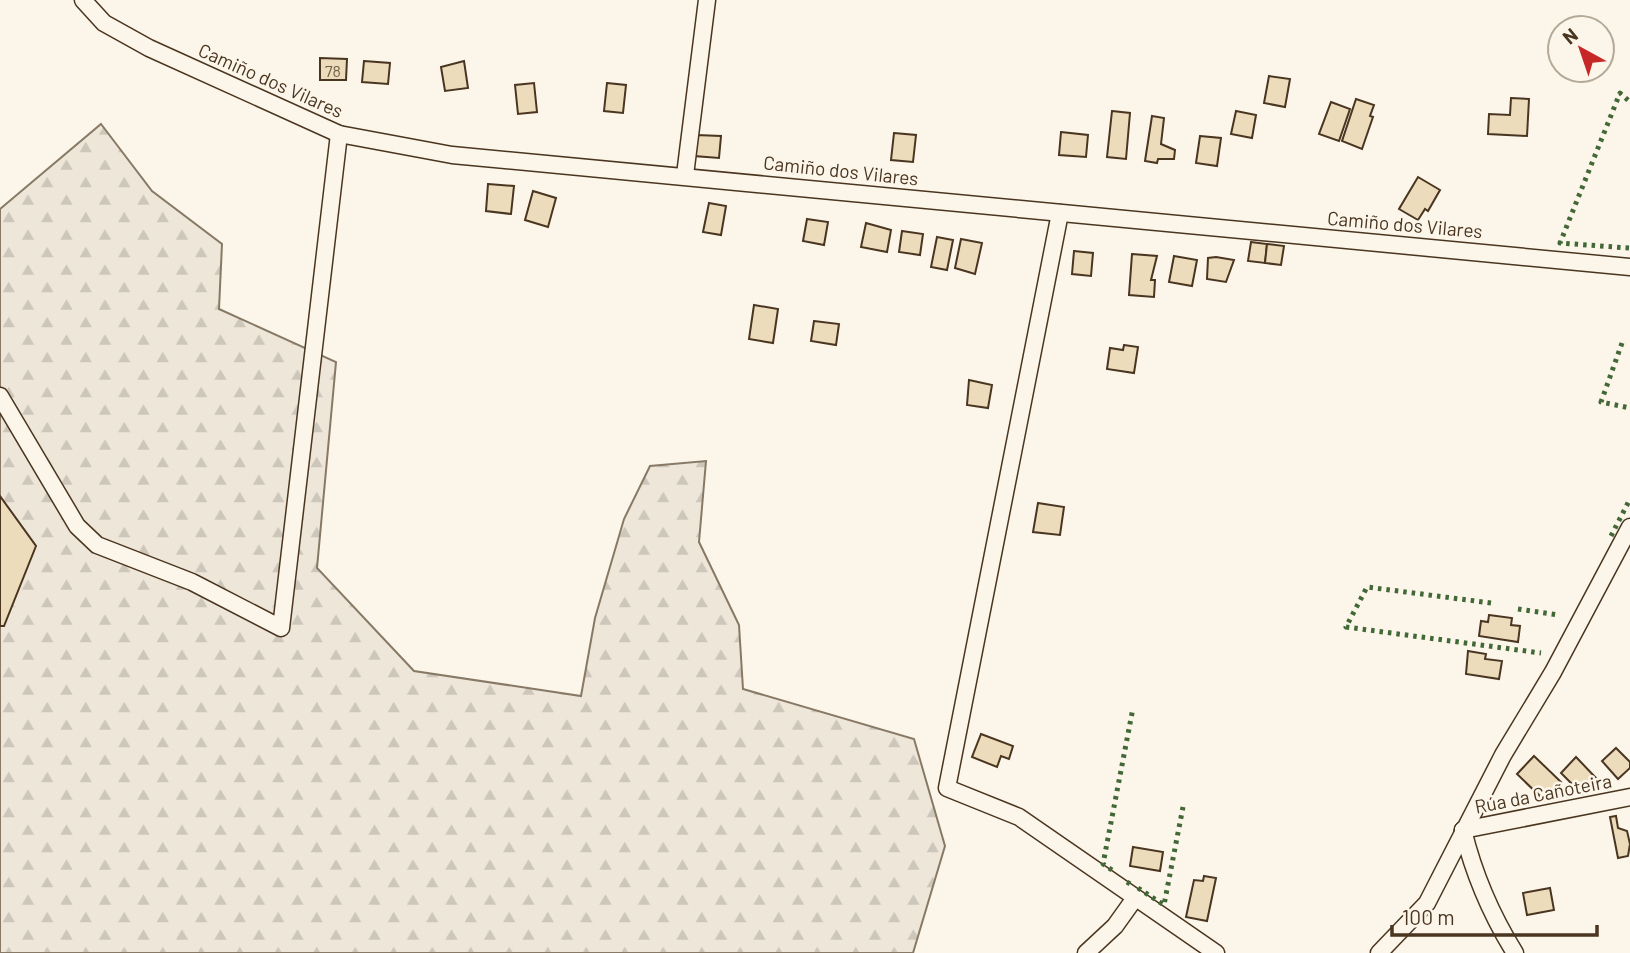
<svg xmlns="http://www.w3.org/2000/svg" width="1630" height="953" viewBox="0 0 1630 953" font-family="Barlow,sans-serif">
<defs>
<pattern id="forest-firs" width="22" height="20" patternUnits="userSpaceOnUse" patternTransform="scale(1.75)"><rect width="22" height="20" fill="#ede6d9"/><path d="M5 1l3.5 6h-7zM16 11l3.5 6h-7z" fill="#cdc6ba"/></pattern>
</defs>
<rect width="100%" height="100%" fill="#fbf6e9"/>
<path fill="url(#forest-firs)" stroke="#887966" stroke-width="2" d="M101 124 152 191 222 244 219 309 336 362 317 568 414 671 581 696 595 618 624 519 650 466 706 461 699 542 739 625 743 689 914 739 945 846 913 953H0V209Z"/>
<g fill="#ecdcbc" stroke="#4a3520" stroke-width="2">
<path d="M320 58 347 59 346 80H320Z"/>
<path d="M364 61 390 63 388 84 362 82Z"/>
<path d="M464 61 468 88 445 91 441 67Z"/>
<path d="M1269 76 1290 79 1285 107 1264 103Z"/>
<path d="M534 83 537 112 518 114 515 85Z"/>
<path d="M607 83 626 85 623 113 604 111Z"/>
<path d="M1511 98 1529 99 1527 136 1488 134 1489 114 1510 115Z"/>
<path d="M1356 99 1374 105 1370 116 1373 117 1362 149 1342 141Z"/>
<path d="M1331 102 1350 109 1339 141 1319 134Z"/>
<path d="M1112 111 1130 113 1126 159 1107 157Z"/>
<path d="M1236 111 1256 115 1252 138 1231 134Z"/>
<path d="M1152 116 1164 118 1161 144 1175 150 1174 159H1158L1157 163 1145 161Z"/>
<path d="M1061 132 1088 135 1086 157 1059 155Z"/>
<path d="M894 133 916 135 913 162 891 160Z"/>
<path d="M696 135 721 136 719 158 694 156Z"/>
<path d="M1200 136 1221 138 1217 166 1196 163Z"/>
<path d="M1418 177 1440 190 1428 211 1425 209 1418 220 1399 209Z"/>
<path d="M488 184 514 186 511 214 486 211Z"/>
<path d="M533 191 556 198 548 227 525 220Z"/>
<path d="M709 203 726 206 721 235 703 232Z"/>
<path d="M807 219 828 222 824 245 803 241Z"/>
<path d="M866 223 891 230 887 252 861 247Z"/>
<path d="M902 231 923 234 920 255 899 252Z"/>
<path d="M937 237 953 240 947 270 931 267Z"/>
<path d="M961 239 982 243 975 274 955 268Z"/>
<path d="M1251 242 1267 244 1265 263 1248 261Z"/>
<path d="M1267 244 1284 246 1281 265 1265 263Z"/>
<path d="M1074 251 1093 253 1091 276 1072 274Z"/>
<path d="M1132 254 1157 256 1151 280H1155L1154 297 1129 295Z"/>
<path d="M1174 256 1197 260 1192 286 1169 282Z"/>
<path d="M1216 257 1234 260 1226 282 1207 279 1208 258Z"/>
<path d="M754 305 778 309 773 343 749 339Z"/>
<path d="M814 321 839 324 836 345 811 341Z"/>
<path d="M1124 345 1138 347 1134 373 1107 369 1110 348 1123 350Z"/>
<path d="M969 380 992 385 988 408 967 405Z"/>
<path d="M0 496 36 546 4 626H0Z"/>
<path d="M1038 503 1064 507 1060 535 1033 532Z"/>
<path d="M1489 615 1512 618 1511 625 1520 626 1518 642 1479 636 1481 621 1488 622Z"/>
<path d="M1468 651 1486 654 1485 659 1502 661 1499 679 1466 674Z"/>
<path d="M981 734 1013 746 1009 759 1001 756 997 767 972 757Z"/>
<path d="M1616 748 1630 762V768L1618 779 1602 761Z"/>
<path d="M1534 756 1561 782 1544 800 1517 774Z"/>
<path d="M1576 757 1597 779 1582 794 1561 773Z"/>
<path d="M1616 816 1618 828 1627 831 1630 844 1628 856 1618 858 1610 817Z"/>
<path d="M1133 847 1163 852 1160 871 1130 866Z"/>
<path d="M1204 876 1216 878 1207 921 1186 917 1194 880 1203 881Z"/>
<path d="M1550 888 1554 910 1527 915 1523 893Z"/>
</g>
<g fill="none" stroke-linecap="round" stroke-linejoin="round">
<defs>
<g id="minor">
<path d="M83 0 104 23 149 48 339 134 452 155 1630 267"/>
<path d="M685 175 707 0"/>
<path d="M1060 213 947 788 1019 817 1216 953"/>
<path d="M0 396 77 526 97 545 192 582 281 628 339 134"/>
<path d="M1463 830 1630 797"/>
<path d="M1463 830C1474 875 1490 913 1515 953"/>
<path d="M1086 953 1115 926 1135 898"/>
<path d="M1379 953 1427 903 1503 755 1553 672 1630 527"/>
</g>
</defs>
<use href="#minor" stroke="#4a3520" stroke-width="19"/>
<use href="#minor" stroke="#fbf6e9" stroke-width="16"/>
<g stroke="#436837" stroke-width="5" stroke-dasharray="3.5 5" stroke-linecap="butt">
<path d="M1629 248 1560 243 1620 93 1630 102"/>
<path d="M1622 343 1601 402 1630 408"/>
<path d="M1611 536 1630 499"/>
<path d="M1491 603 1367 587 1346 627 1541 653"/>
<path d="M1518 609 1559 615"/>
<path d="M1112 870 1103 864 1133 708"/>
<path d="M1127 882 1133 886"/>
<path d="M1138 888 1164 905 1183 807"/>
</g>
</g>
<g text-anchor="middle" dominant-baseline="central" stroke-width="5" stroke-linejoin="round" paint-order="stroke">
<g font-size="16" fill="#725f47">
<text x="333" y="70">78</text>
</g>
<g font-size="19" fill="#4a3520" stroke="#fbf6e9">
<text transform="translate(271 80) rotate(24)">Camiño dos Vilares</text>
<text transform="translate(841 170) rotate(6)">Camiño dos Vilares</text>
<text transform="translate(1405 224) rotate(5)">Camiño dos Vilares</text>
<text transform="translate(1543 793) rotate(-11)">Rúa da Cañoteira</text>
</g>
</g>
<g transform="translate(1581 49) rotate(320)"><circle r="33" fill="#fbf6e9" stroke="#b4a999" stroke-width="2"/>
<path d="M0-5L12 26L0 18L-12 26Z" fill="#c62828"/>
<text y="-10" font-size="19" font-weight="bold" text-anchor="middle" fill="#4a3520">N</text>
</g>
<path d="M1392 925v10h205v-10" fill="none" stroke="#4a3520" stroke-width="3.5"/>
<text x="1402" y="925" font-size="21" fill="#4a3520" stroke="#fbf6e9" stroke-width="5" paint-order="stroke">100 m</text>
</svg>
